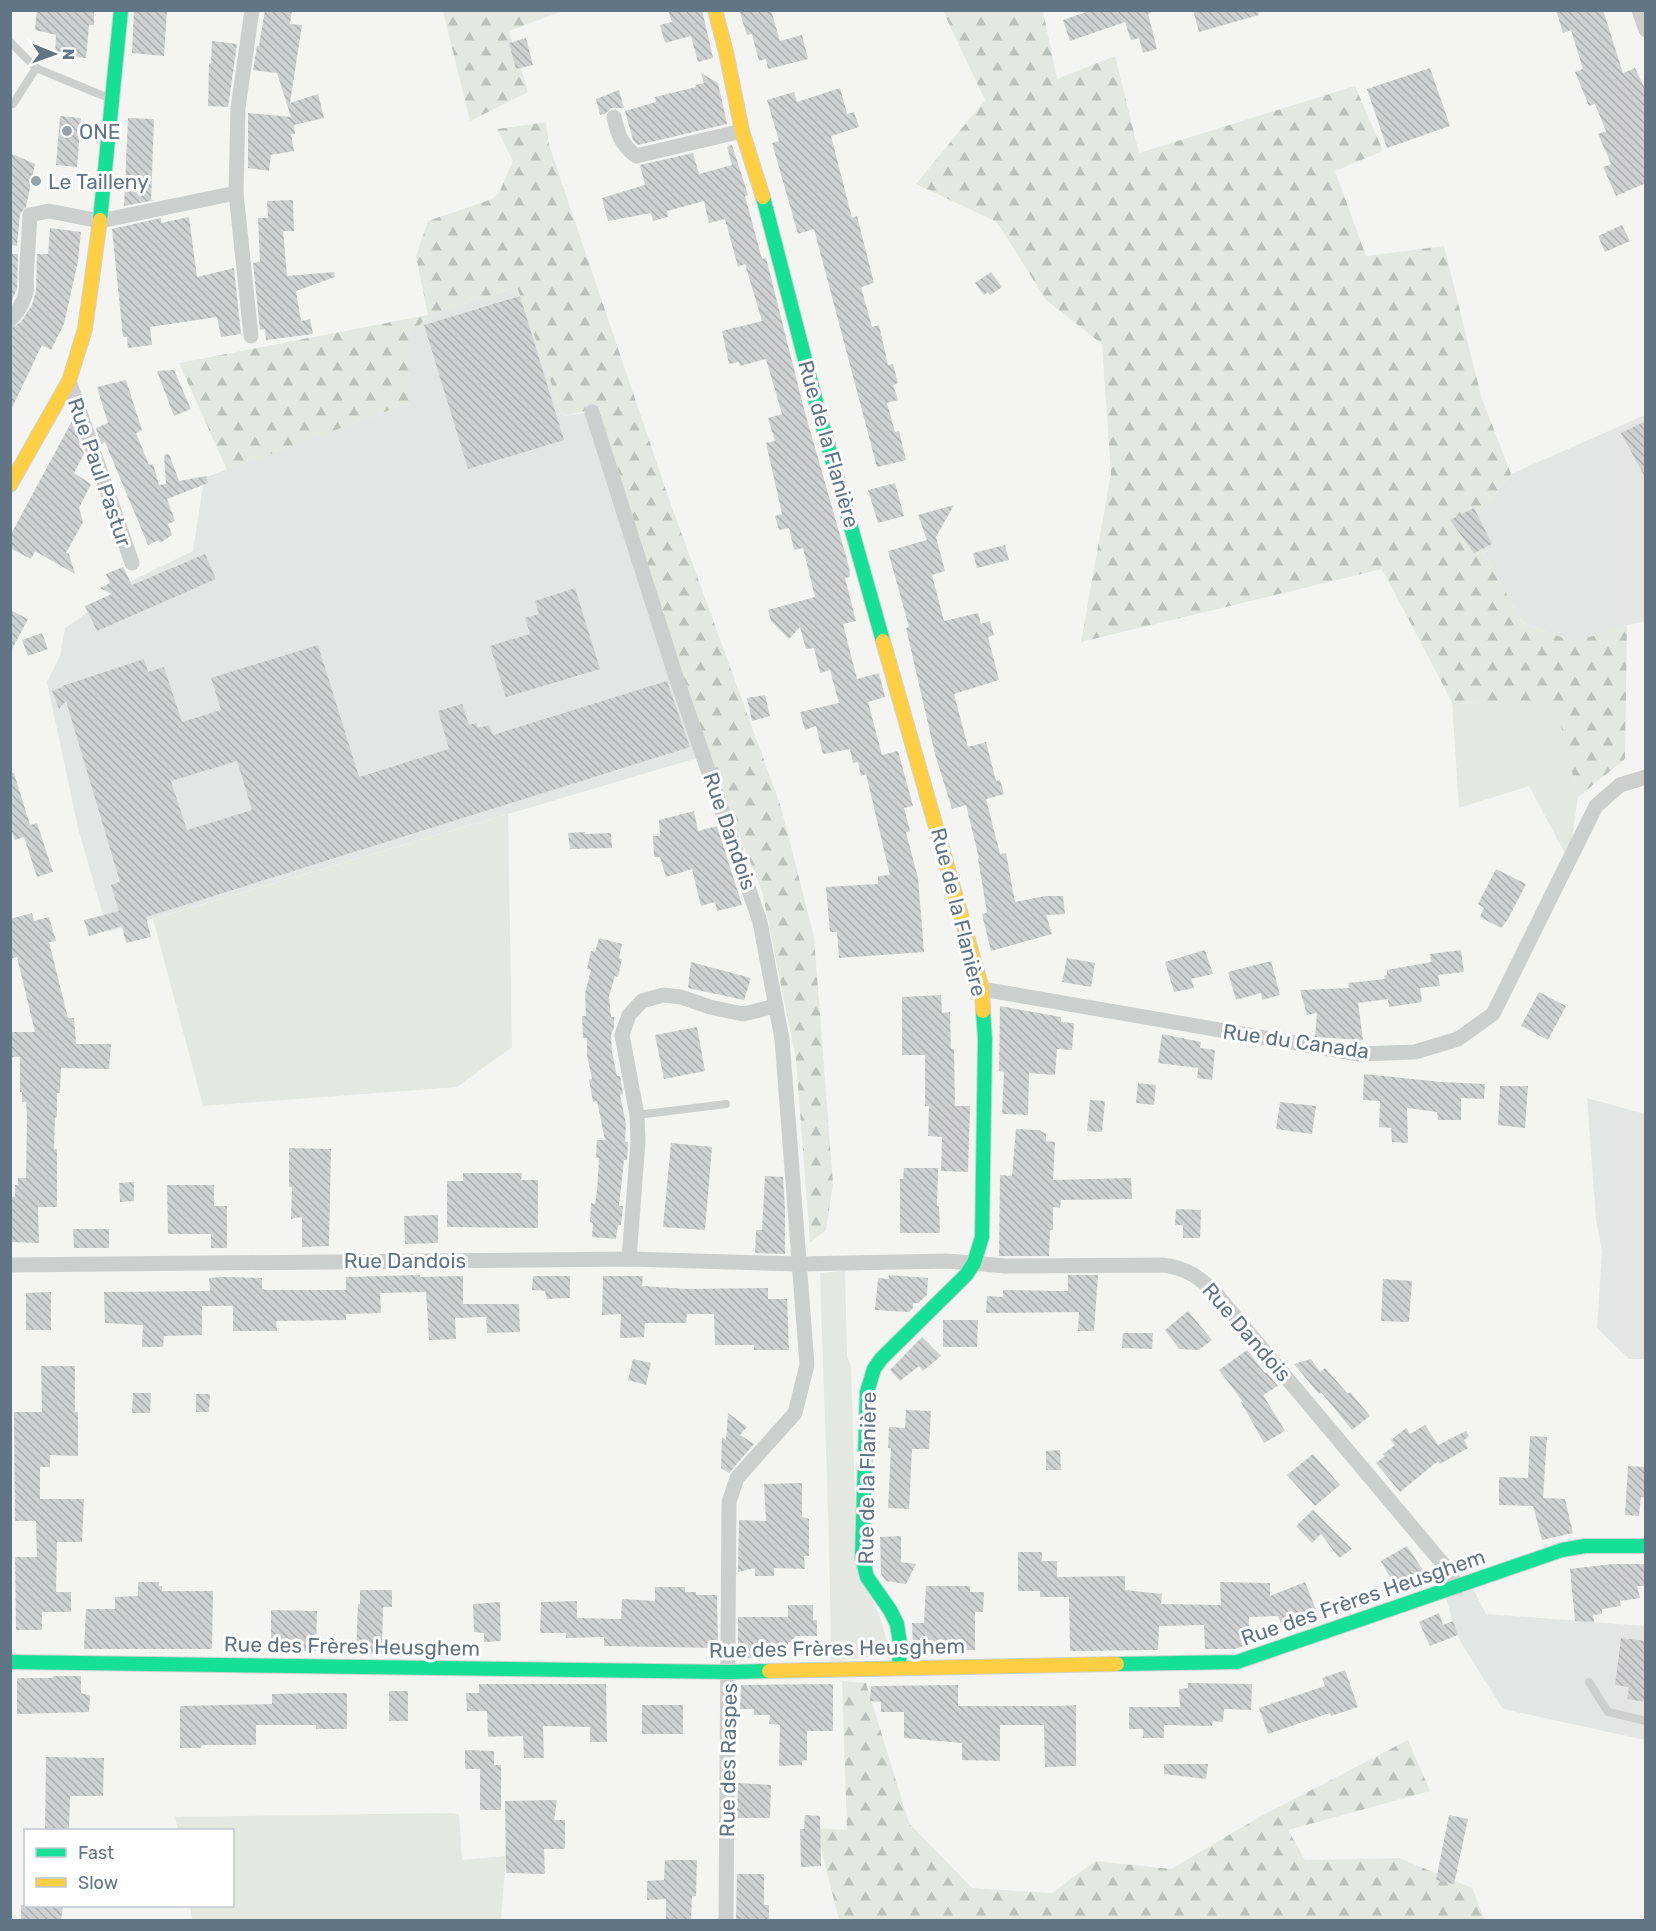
<svg xmlns="http://www.w3.org/2000/svg" width="1656" height="1931" viewBox="0 0 1656 1931" font-family="Rubik,sans-serif">
<defs>
<pattern id="forest-firs" width="22" height="20" patternUnits="userSpaceOnUse" patternTransform="scale(1.5)"><rect width="22" height="20" fill="#e4e8e0"/><path d="M5 1l3.5 6h-7zM16 11l3.5 6h-7z" fill="#bcc1bb"/></pattern>
<pattern id="building-back-hatch" width="6" height="6" patternUnits="userSpaceOnUse" patternTransform="scale(1.5)"><rect width="6" height="6" fill="#cfd1d1"/><path d="M-1 5l2 2M0 0l6 6M5-1l2 2" fill="none" stroke="#abaeaf"/></pattern>
</defs>
<rect width="100%" height="100%" fill="#f4f5f2"/>
<g fill="#e4e6e5">
<path d="M517 287 563 416 592 412 704 756 108 932 78 828 47 682 60 656 65 628 135 579 193 551 204 478 409 403 408 336 429 315Z"/>
<path d="M1645 415V621L1627 625 1574 642 1523 623 1469 527 1511 474Z"/>
<path d="M1587 1098 1645 1114V1359H1629L1597 1328 1602 1251 1596 1219Z"/>
<path d="M1470 1583 1486 1614 1645 1626V1740L1503 1709 1461 1643 1452 1621 1445 1592Z"/>
</g>
<g fill="#e4e8e0">
<path d="M1452 702 1556 704 1578 797 1569 861 1529 786 1459 808Z"/>
<path d="M508 814 512 1047 457 1087 203 1106 153 919Z"/>
<path d="M845 1271 847 1356 851 1366 857 1567 880 1617 887 1642 874 1656 831 1662C830 1532 824 1403 820 1273Z"/>
<path d="M452 1813 459 1814 462 1860 506 1856 501 1920H192L190 1906H232V1830H178L175 1817Z"/>
</g>
<g fill="url(#forest-firs)">
<path d="M561 10 563 11 509 31 528 92 470 121 443 11Z"/>
<path d="M943 11H1043L1057 79 1115 56 1139 153 1355 86 1383 151 1335 171 1366 256 1444 246 1481 396 1511 474 1469 527 1523 623 1574 642 1627 625 1625 759 1578 797 1556 705 1452 702 1382 569 1081 642 1111 473 1102 344 1046 300 997 222 916 184 985 100Z"/>
<path d="M546 122 549 145 669 499 781 807 814 937 833 1184 826 1230 810 1242 796 1059 762 891 716 778 683 681 599 408 563 416 517 287 429 315 409 336V403L227 470 179 363 428 315 416 256 428 221 492 199 499 193 513 161 497 129Z"/>
<path d="M842 1681 866 1683 909 1823 972 1888 1052 1893 1095 1861 1171 1869 1263 1815 1408 1740 1430 1791 1288 1830 1305 1860 1399 1858 1472 1888 1485 1920H839L816 1828 847 1830Z"/>
</g>
<g fill="url(#building-back-hatch)" fill-rule="evenodd">
<path d="M37 10H94V25H89L86 58 55 55 56 35 35 30Z"/>
<path d="M134 10H167L164 56 132 53Z"/>
<path d="M265 10H292L290 24 302 25 290 103 318 94 324 118 294 125 295 134H291L294 151 271 155 269 171 248 168V113L291 117 277 73 253 70 257 46H259Z"/>
<path d="M668 10H702L713 58 698 62 691 36 665 43 660 25 672 22Z"/>
<path d="M739 10H771L780 41 802 35 808 59 768 69 766 59 759 61 752 34 747 35Z"/>
<path d="M1092 10H1151V13L1148 14 1157 49 1143 53 1139 38 1131 40 1125 22 1070 41 1063 20Z"/>
<path d="M1193 10H1258L1259 15 1199 32Z"/>
<path d="M1556 10H1603L1623 73 1635 68 1646 91V183L1616 196 1603 167 1611 164 1598 134 1606 131 1595 104 1589 106 1575 72 1583 69 1571 30 1563 33Z"/>
<path d="M526 38 533 65 516 69 509 43Z"/>
<path d="M212 41 237 44 228 107 208 106 209 63 211 64Z"/>
<path d="M1430 68 1450 126 1387 148 1367 89Z"/>
<path d="M701 73 718 83 727 124 638 145 633 140 625 111 656 102 655 97 696 87 695 85 704 83Z"/>
<path d="M840 88 847 114 854 112 859 127 831 136 852 218 857 216 874 283 861 287 872 327 879 325 888 365 893 364 898 383 893 385 898 400 887 403 895 432 899 431 906 460 877 467 814 229 798 234 772 143 779 141 767 100 794 92 797 102Z"/>
<path d="M619 90 624 108H611L605 114 600 115 596 99Z"/>
<path d="M60 116 81 118 77 167 56 165Z"/>
<path d="M128 118 154 119 151 200H155L124 206Z"/>
<path d="M732 145 748 195 745 196 762 259 766 258 804 409 849 567 850 577 845 578 856 621 843 624 857 679 879 673 885 697 868 702 882 755 898 751 913 806 904 808 910 831 906 833 918 878 924 952 839 958 837 932H830L826 887 878 884V876L890 875 866 774 861 776 858 762 853 763 850 749 823 754 816 726 805 730 800 712 839 703 830 670 820 673 814 648 806 649 800 627 789 639 771 621 768 610 815 597 803 548 794 550 789 528 779 530 775 516 782 514 766 443 775 441 768 418 782 414 766 359 740 366 739 362 729 364 722 331 762 321 745 264 738 267 725 219 709 223 704 201 667 211 668 217 653 221 651 213 608 221 602 198 645 185 640 165 693 153 699 174 732 165 727 147Z"/>
<path d="M10 153 35 164 26 207 20 214 17 246 10 245Z"/>
<path d="M293 200 294 231H283L287 276 334 272 335 277 296 291 301 321 310 319 313 334 266 340 265 329 260 330 253 263 260 262 258 218H268L267 201Z"/>
<path d="M189 217 197 277 234 268 241 334 221 337 217 317 150 327 152 345 128 348 127 337H123L112 229 161 218V223Z"/>
<path d="M1622 225 1630 241 1605 252 1598 236Z"/>
<path d="M50 228 81 232 78 261 64 324 51 350 42 345 10 412V329L21 322 32 305 36 291 37 254H48Z"/>
<path d="M10 254H18L17 289 10 304Z"/>
<path d="M991 272 1002 287 990 295 988 292 984 295 975 283Z"/>
<path d="M520 296 564 440 468 469 424 325Z"/>
<path d="M174 370 191 409 174 416 157 371Z"/>
<path d="M126 380 142 430 136 433 149 465 153 464 159 485 166 484 164 455 169 454 179 481 206 476 208 483 167 499 175 521 168 524 172 535 160 543 159 540 148 545 105 442 101 444 96 428 108 423 97 387Z"/>
<path d="M72 421 84 454 74 473 91 484 79 508 83 522 66 553 69 554 75 574 35 551 31 559 10 548V536Z"/>
<path d="M1646 421V479L1621 433Z"/>
<path d="M895 483 904 516 878 523 868 490Z"/>
<path d="M954 505 936 537 945 571 932 575 944 621 978 613 981 624 990 621 994 635 988 637 999 680 954 694 968 747 986 742 996 781 1000 780 1004 794 986 799 1000 854 1006 853 1015 902 1045 896H1063L1065 914 1046 915 1052 934 991 951 982 914 987 913 978 858H979L966 805 952 809 935 754 906 628 909 627 888 551 927 540 918 515Z"/>
<path d="M1474 508 1492 544 1474 553 1450 520Z"/>
<path d="M1005 545 1009 560 977 568 973 553Z"/>
<path d="M205 554 216 579 97 631 85 606 112 594 100 588 110 583 106 574 123 567 132 585Z"/>
<path d="M575 588 600 669 506 697 490 646 530 634 525 618 539 614 535 601Z"/>
<path d="M10 610 28 619 10 653Z"/>
<path d="M42 633 48 649 28 656 22 640Z"/>
<path d="M318 645 359 777 449 749 438 711 462 704 469 725 476 723 478 728 489 725 493 735 667 681 690 747 146 917 151 937 126 943 122 926 89 936 84 920 119 911 111 885 120 882 66 701 59 709 52 691 62 687V686L144 659 148 672 164 667 182 722 221 710 211 678ZM237 761 252 810 187 830 171 781Z"/>
<path d="M765 695 770 716 752 721 747 698Z"/>
<path d="M10 773H14L30 825 37 823 53 872 37 877 24 837 15 840 10 826Z"/>
<path d="M694 811 698 831 717 826 742 905 717 911 715 902 701 906 692 869 666 877 660 857H654L653 836H660L659 820Z"/>
<path d="M585 832V834L611 833 612 848 570 849 568 833Z"/>
<path d="M1496 869 1526 884 1508 919 1501 928 1480 917 1484 908 1478 904Z"/>
<path d="M32 913 34 921 49 917 56 941 49 942 68 1018H74L76 1044H111L109 1069 61 1068 60 1093H57V1117L55 1118 54 1149H57V1207H38L39 1243 10 1242V1197H15V1185H18V1178H26L27 1117 26 1102H22V1092H20V1057H12V1032H35L17 957 10 959V919Z"/>
<path d="M599 938 622 944 619 958 622 959 618 977 615 976 609 996 611 1017H614V1027L611 1035 612 1052 617 1076H620L623 1094 620 1095 626 1124 625 1142H628L627 1160H624L619 1206H623L621 1225H618L616 1239 592 1237 593 1223 590 1222 591 1203 595 1204 597 1190 599 1158H596L597 1140H605L597 1101 593 1102 589 1080 592 1079 587 1055V1038H583L582 1016H586L585 993 591 970 587 969 591 951 595 952Z"/>
<path d="M1205 950 1213 974 1191 979 1194 988 1174 992 1165 962Z"/>
<path d="M1461 950 1464 972 1438 975 1440 986 1420 988 1422 1002 1389 1007 1388 999 1358 1003 1363 1040 1315 1037 1317 1013 1307 1015 1300 990 1349 988 1348 983 1385 979 1384 976 1387 975V970L1431 962 1430 954Z"/>
<path d="M1067 958 1095 963 1091 987 1062 982Z"/>
<path d="M1271 961 1280 995 1262 1000 1261 993 1236 1000 1228 972Z"/>
<path d="M691 962 751 978 744 1000 688 988Z"/>
<path d="M1539 992 1566 1006 1548 1040 1521 1026Z"/>
<path d="M941 995 942 1013 950 1012 951 1049H954L955 1106H970L968 1172 941 1171 942 1137 928 1136 929 1106H925V1055H902V997Z"/>
<path d="M1000 1006 1061 1017V1022L1074 1023 1072 1050 1057 1049 1055 1075 1029 1073 1028 1115 1002 1114 1004 1072 999 1071Z"/>
<path d="M697 1027 705 1071 664 1079 655 1035Z"/>
<path d="M1162 1034 1201 1042 1200 1048 1215 1050 1212 1080 1197 1078 1198 1068 1158 1063Z"/>
<path d="M1364 1074 1441 1082 1485 1084 1484 1099 1461 1098V1120H1438L1437 1112 1407 1108 1408 1143 1392 1142 1391 1128 1379 1127 1380 1101 1363 1100Z"/>
<path d="M1138 1083 1156 1085 1154 1105 1136 1103Z"/>
<path d="M1500 1086H1528L1525 1128 1498 1125Z"/>
<path d="M1090 1100 1105 1101 1102 1132 1087 1131Z"/>
<path d="M1280 1102 1316 1106 1312 1134 1276 1129Z"/>
<path d="M1016 1129 1039 1130 1046 1134V1141L1055 1142 1053 1180 1131 1178 1132 1199 1061 1200 1060 1208 1053 1207V1230H1050L1049 1256H999L1000 1175 1012 1176Z"/>
<path d="M671 1143 712 1147 705 1230 663 1227Z"/>
<path d="M289 1148 331 1149 329 1246 302 1247V1217L291 1219 292 1187H289Z"/>
<path d="M904 1168H938L937 1206H939L940 1233H900V1179H903Z"/>
<path d="M463 1173H522L521 1180H538V1228L447 1227V1181H463Z"/>
<path d="M765 1176 783 1177 785 1209V1254L755 1253 756 1230H762Z"/>
<path d="M134 1182V1201L120 1202 119 1183Z"/>
<path d="M167 1185H214V1206H227V1248H211V1234H168Z"/>
<path d="M1176 1209 1201 1210 1200 1238H1183V1225H1175Z"/>
<path d="M438 1215V1243L405 1244 404 1216Z"/>
<path d="M73 1229H109V1248H74Z"/>
<path d="M420 1275V1277L463 1276V1304H519L520 1332 487 1333 486 1317 455 1318 456 1339 429 1340 426 1292 380 1293 381 1313 346 1314V1320L276 1321 277 1331H233V1306H202V1335L164 1336 163 1347H142L143 1325 105 1323 104 1292 210 1291 209 1278 222 1277 262 1278V1289L267 1290H346V1277Z"/>
<path d="M889 1275 928 1278 927 1295 918 1303H913V1308L909 1312 875 1310 878 1278 889 1279Z"/>
<path d="M1068 1275H1098L1094 1331H1078L1079 1312 986 1313 987 1296 1003 1297V1290L1068 1291Z"/>
<path d="M533 1276H570V1298L547 1299 545 1291 532 1290Z"/>
<path d="M603 1276H643L642 1286 688 1289 768 1288V1299H787L789 1350H754V1345H715L714 1314H687L686 1323H645L644 1337 620 1338 621 1314 602 1315Z"/>
<path d="M1383 1279 1412 1281 1409 1322 1381 1321Z"/>
<path d="M51 1292V1330H26V1293Z"/>
<path d="M1188 1311 1212 1340 1199 1350 1179 1349 1165 1330Z"/>
<path d="M943 1320H978L977 1347H943Z"/>
<path d="M1123 1333H1153L1152 1349 1122 1348Z"/>
<path d="M922 1337 941 1356 923 1371 919 1366 900 1381 890 1370Z"/>
<path d="M1247 1350 1265 1373H1267L1278 1386 1263 1395 1285 1431 1264 1443 1241 1402H1243L1219 1370Z"/>
<path d="M633 1359 651 1363 646 1385 628 1380Z"/>
<path d="M1311 1359 1320 1372 1325 1368 1348 1394 1350 1392 1370 1416 1352 1430 1321 1392 1319 1394 1294 1364Z"/>
<path d="M41 1366H75V1412H78V1456L50 1455V1467H40V1499H84L82 1542H57L56 1592H71V1612H42V1630H16L15 1557H37L36 1521H15L14 1412H42Z"/>
<path d="M133 1393H151L150 1413H132Z"/>
<path d="M196 1394H210L209 1412H196Z"/>
<path d="M906 1410 931 1411 929 1449H912L909 1509 888 1508 891 1448H888L889 1427 905 1428Z"/>
<path d="M728 1413 747 1427 740 1435 754 1444 729 1473 721 1468 722 1437 726 1440Z"/>
<path d="M1425 1425 1438 1445 1466 1431 1469 1436 1464 1440 1468 1448 1440 1464 1438 1461 1400 1492 1376 1463 1385 1456 1383 1454 1395 1445 1391 1440 1406 1428 1410 1434Z"/>
<path d="M1530 1436 1547 1437 1543 1498 1565 1499 1573 1533 1542 1540 1533 1506 1499 1505V1477L1528 1478Z"/>
<path d="M1060 1450 1061 1470H1046V1451Z"/>
<path d="M1313 1454 1340 1485 1315 1506 1287 1475Z"/>
<path d="M1628 1466 1646 1467V1498L1641 1497 1639 1516 1625 1515Z"/>
<path d="M802 1483V1517L809 1519V1556H804L805 1569 774 1568V1576H755V1568L738 1572 739 1520 766 1521 764 1484Z"/>
<path d="M1313 1510 1352 1549 1339 1558 1321 1534 1312 1543 1296 1526Z"/>
<path d="M901 1536V1562L916 1564 906 1584 886 1581 881 1574 880 1537Z"/>
<path d="M1407 1546 1428 1578 1398 1592 1381 1561Z"/>
<path d="M1018 1552H1042V1561H1057V1577L1125 1576V1590L1162 1594 1161 1604 1221 1605 1220 1582 1270 1583V1596L1305 1582 1318 1615 1283 1628 1278 1616 1249 1617V1644L1235 1649H1205L1204 1625 1159 1626 1158 1650 1070 1651 1069 1597H1040V1591H1018Z"/>
<path d="M1613 1564H1646V1586H1637L1640 1598 1620 1601 1621 1606 1602 1609V1614L1593 1615 1594 1622 1575 1621 1570 1569Z"/>
<path d="M138 1582H159V1586H162V1591H213L212 1649H84L86 1609H115V1597L138 1596Z"/>
<path d="M926 1586H970V1592H984L983 1612H975V1650H916L913 1645 912 1623H924Z"/>
<path d="M655 1587H685V1592H696V1595H717L718 1648 604 1646V1637L566 1638V1633H540L541 1602 577 1601V1618L621 1619 622 1599 655 1601Z"/>
<path d="M360 1590H392V1607H383L382 1654 356 1653 358 1604H360Z"/>
<path d="M500 1602 501 1641 484 1642V1633L474 1632 473 1604Z"/>
<path d="M788 1605H813V1620H817V1636H795V1642H788V1653H767L766 1657 742 1658V1648H738V1617H788Z"/>
<path d="M271 1610 317 1611 316 1651H271Z"/>
<path d="M1439 1613 1443 1625 1453 1621 1458 1635 1430 1646 1419 1622Z"/>
<path d="M1621 1638 1646 1641V1702L1627 1699 1629 1687 1615 1685Z"/>
<path d="M1345 1670 1358 1707 1331 1716 1330 1713 1268 1734 1259 1708 1325 1686 1322 1678Z"/>
<path d="M53 1676H81V1693L90 1696 89 1712 17 1714V1678H53Z"/>
<path d="M1188 1683 1252 1684 1251 1710 1224 1709 1223 1722 1213 1721 1212 1726 1164 1725V1738H1143V1729H1129V1707H1180L1179 1689 1188 1688Z"/>
<path d="M479 1684H606L607 1742H590V1727L543 1726 544 1758H524L523 1736 488 1737 487 1711H467L466 1693H479Z"/>
<path d="M833 1684V1731H807V1760L802 1761V1765L779 1766 780 1725 769 1724 770 1715H754V1709H740L741 1685Z"/>
<path d="M958 1685V1706H1060L1076 1705V1766L1045 1767 1044 1725H1000V1761L962 1760V1743L904 1738V1712H881V1702L870 1701 871 1686Z"/>
<rect x="389" y="1691" width="19" height="30"/>
<path d="M316 1693H347V1729H316V1725H256V1745H202L201 1748H180V1706L272 1704V1694Z"/>
<rect x="642" y="1705" width="41" height="29"/>
<path d="M465 1750 494 1751V1765H501V1810H480V1769H465Z"/>
<path d="M46 1757 104 1758 103 1796H70L69 1830H45Z"/>
<path d="M1164 1764H1208L1206 1779 1164 1774Z"/>
<path d="M738 1783 771 1785 770 1818H737Z"/>
<path d="M557 1800 554 1820H565V1849H544L545 1874 506 1873 505 1801Z"/>
<path d="M805 1815 820 1816 821 1866 801 1867 800 1829H804Z"/>
<path d="M1449 1815 1468 1819 1454 1884 1436 1880Z"/>
<path d="M665 1860H697L696 1896H692L691 1920H666V1899L647 1900V1881L664 1880Z"/>
<path d="M737 1874H764V1905H769V1920H736Z"/>
<path d="M21 1905H63L61 1920H21Z"/>
</g>
<g fill="none" stroke-linecap="round" stroke-linejoin="round">
<defs>
<g id="fast">
<path d="M763 197 817 406 883 641"/>
<path d="M100 220 121 10"/>
<path d="M10 1662 729 1672 769 1671"/>
<path d="M1117 1664 1237 1662 1562 1550 1585 1546H1646"/>
<path d="M899 1667 900 1643 897 1624 890 1610 867 1577 862 1557 867 1392 874 1369 881 1359 966 1275 974 1263 982 1237 985 1039 983 1011"/>
</g>
<g id="slow">
<path d="M715 10 726 52 742 131 763 197"/>
<path d="M10 485 69 381 85 329 100 220"/>
<path d="M883 641 982 989 983 1011"/>
<path d="M769 1671 1117 1664"/>
</g>
</defs>
<use href="#fast" stroke="#d0d2d2" stroke-width="16"/>
<use href="#slow" stroke="#d0d2d2" stroke-width="16"/>
<g stroke="#cdcfcf" stroke-width="8">
<path d="M10 42 36 68"/>
<path d="M13 104 36 68 111 99"/>
<path d="M637 1115 726 1104"/>
<path d="M1589 1682 1608 1712 1646 1721"/>
</g>
<g stroke="#cdcfcf" stroke-width="15">
<path d="M1639 10 1646 30"/>
<path d="M614 117C618 135 621 144 636 156L742 131"/>
<path d="M10 320C20 310 29 293 26 280L30 215 49 211 100 221 236 193"/>
<path d="M251 336 236 193 238 108 252 10"/>
<path d="M69 381 132 563"/>
<path d="M592 412 675 674 760 922 782 1039 807 1365 795 1413 737 1478 729 1502 726 1920"/>
<path d="M982 989 1359 1054 1415 1052 1458 1039 1493 1014 1596 806 1620 785 1646 777"/>
<path d="M629 1259 638 1141 637 1115 622 1035 629 1015 642 1001 663 995 681 997 710 1007 743 1014 776 1006"/>
<path d="M10 1265 629 1259 800 1264 947 1261 1006 1266 1163 1265C1187 1268 1201 1278 1217 1295L1443 1564 1458 1587"/>
</g>
<use href="#fast" stroke="#16e098" stroke-width="14"/>
<use href="#slow" stroke="#ffcf43" stroke-width="14"/>
</g>
<g fill="#95a2ab" stroke="#fff" stroke-width="2">
<circle cx="67" cy="131" r="6"/>
<circle cx="36" cy="181" r="6"/>
</g>
<g text-anchor="middle" dominant-baseline="central" stroke-width="6" stroke-linejoin="round" paint-order="stroke">
<g font-size="21" fill="#627585" stroke="#fff" text-anchor="start">
<text x="79" y="131">ONE</text>
<text x="48" y="181">Le Tailleny</text>
</g>
<g font-size="21" fill="#627585" stroke="#fff">
<text transform="translate(829 444) rotate(74)">Rue de la Flanière</text>
<text transform="translate(100 472) rotate(71)">Rue Paul Pastur</text>
<text transform="translate(730 831) rotate(71)">Rue Dandois</text>
<text transform="translate(959 912) rotate(76)">Rue de la Flanière</text>
<text transform="translate(1296 1041) rotate(8)">Rue du Canada</text>
<text x="405" y="1260">Rue Dandois</text>
<text transform="translate(1247 1332) rotate(49)">Rue Dandois</text>
<text transform="translate(867 1478) rotate(-89)">Rue de la Flanière</text>
<text transform="translate(1363 1597) rotate(-19)">Rue des Frères Heusghem</text>
<text transform="translate(352 1646) rotate(1)">Rue des Frères Heusghem</text>
<text transform="translate(837 1648) rotate(-1)">Rue des Frères Heusghem</text>
<text transform="translate(728 1760) rotate(-89)">Rue des Raspes</text>
</g>
</g>
<rect width="1656" height="1931" fill="none" stroke="#627585" stroke-width="24"/>
<rect x="24" y="1829" width="210" height="78" fill="#ffffff" stroke="#c0c8ce" stroke-width="1.5"/>
<rect x="36" y="1848" width="30" height="9" fill="#16e098" stroke="#c0c8ce" stroke-width="1.5"/>
<text x="78" y="1859" font-size="18" fill="#627585">Fast</text>
<rect x="36" y="1878" width="30" height="9" fill="#ffcf43" stroke="#c0c8ce" stroke-width="1.5"/>
<text x="78" y="1889" font-size="18" fill="#627585">Slow</text>
<g transform="translate(54 54) rotate(91)" stroke="#ffffff" stroke-width="4.5" paint-order="stroke">
<path d="M0-4.5L10 22L0 15L-10 22Z" fill="#627585"/>
<text y="-9" font-size="16" font-weight="bold" text-anchor="middle" fill="#627585">N</text>
</g>
</svg>
